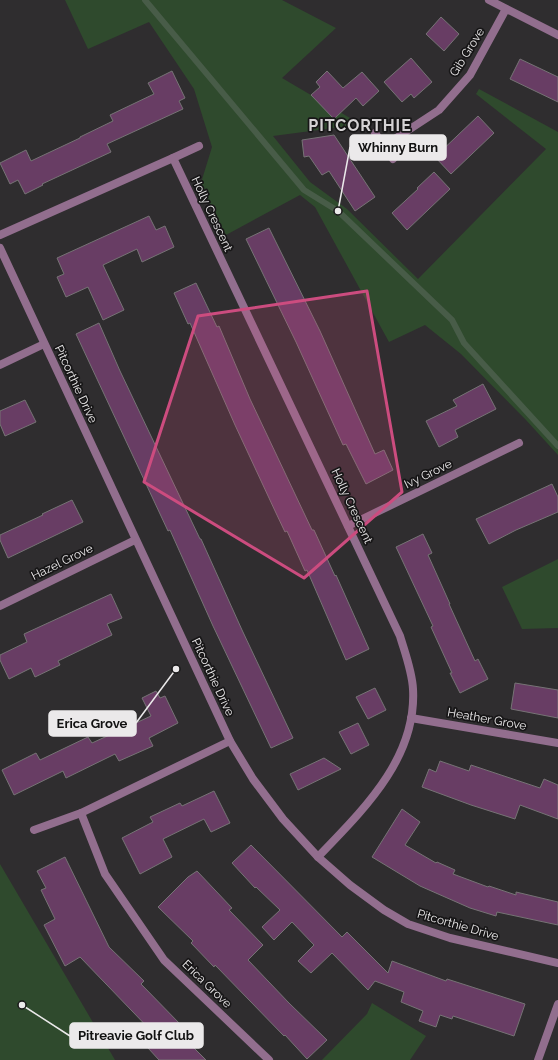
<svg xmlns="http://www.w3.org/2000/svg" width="558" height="1060" viewBox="0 0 558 1060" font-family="Raleway,sans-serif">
<rect width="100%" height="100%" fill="#2f2d2f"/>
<g fill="#2f4a2d">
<path d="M65 0H282L336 28 282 78 350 118 349 126 273 136 310 182 347 209 418 279 546 149 476 94 479 89 558 132V455L526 420 461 354 425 325 389 342 315 207 300 195 226 235 200 186 212 147 194 89 149 22 88 49Z"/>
<path d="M558 559V628L522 629 502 587Z"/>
<path d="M0 864 115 1060H0Z"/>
<path d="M372 1003 426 1036 410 1060H322L367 1014Z"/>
</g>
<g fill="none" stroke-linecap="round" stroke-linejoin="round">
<path stroke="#485c48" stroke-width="6" d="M145 0 304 190 338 211 452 320 464 343 558 446"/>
</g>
<g fill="#683d64" stroke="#767375">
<path d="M441 17 459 34 444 51 426 34Z"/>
<path d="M411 58 432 82 414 98 411 94 402 102 384 82Z"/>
<path d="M520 59 558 77V102L510 79Z"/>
<path d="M172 71 185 98 179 101 183 109 107 144 111 152 42 184 43 185 25 194 18 180 10 184 0 163 26 150 31 161 80 138V137L113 121 110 115 154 94 148 83Z"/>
<path d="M327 71 343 88 362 72 379 91 363 106 356 98 334 119 311 95 320 87 316 82Z"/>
<path d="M478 116 494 133 451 174 435 157Z"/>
<path d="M334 135 375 197 355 211 329 171 322 175 309 156 304 157 302 140Z"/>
<path d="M434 172 450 189 407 230 392 213 418 189 417 188Z"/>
<path d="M149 216 156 230 165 226 174 247 142 262 137 249 103 265 124 310 103 320 88 287 66 297 57 277 64 274 57 258Z"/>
<path d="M269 228 320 331 375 454 384 450 393 470 366 484 346 444 343 445 296 342 246 239Z"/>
<path d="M196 283 217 327 219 326 250 399 312 530H314L335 576 336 575 369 649 346 660 307 570 305 571 287 531 285 532 276 513 235 425 190 323 188 324 174 293Z"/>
<path d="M99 323 120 371 200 539H201L242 630 284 719 293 738 271 748 213 626 170 530 168 531 76 334Z"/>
<path d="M483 384 496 409 455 430 458 437 439 447 426 421 457 406 453 400Z"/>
<path d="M25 400 36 422 5 436 0 424V411Z"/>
<path d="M552 484 558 497V512L516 530 489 544 476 519Z"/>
<path d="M72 500 83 522 8 558 0 540V535L43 515 42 514Z"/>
<path d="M423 534 432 553 428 555 450 604H449L475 661 478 659 488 679 460 693 450 673H452L431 627 433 626 396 547Z"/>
<path d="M111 594 122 618 107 624 112 635 58 661 60 665 35 677 31 668 9 679 0 660V655L27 642 24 634Z"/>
<path d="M515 683 558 690V718L511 709Z"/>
<path d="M375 688 386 710 368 719 356 697Z"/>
<path d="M156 691 160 698 165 696 178 723 149 738 153 746 119 761 115 754 66 778 63 771 14 795 2 770 36 753 40 760 88 737 92 743 151 716 142 698Z"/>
<path d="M358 723 369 745 351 754 339 732Z"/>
<path d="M324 758 341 769 298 790 290 774Z"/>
<path d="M440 761 469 771 471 765 540 788 544 779 558 785V819L520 805 515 819 471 805 422 787 429 769 436 772Z"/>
<path d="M214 791 230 823 211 832 204 819 163 839 172 857 140 874 122 838 153 822 150 817 180 803 182 806Z"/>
<path d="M402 809 420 822 405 845 436 863 437 862 455 870 453 874 488 887 489 886 516 895V892L558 902V925L497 912 496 916 470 908 420 886 372 857Z"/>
<path d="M251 845 342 937 347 932 388 973 392 961 446 981 447 979 525 1004 514 1036 453 1016 452 1019 440 1015 436 1027 419 1021 423 1011 401 1002 404 992 375 981 368 990 332 953 311 973 298 961 314 945 292 922 274 940 262 927 280 910 256 887 255 888 232 863Z"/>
<path d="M65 857 109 947 144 981 141 984 181 1025 179 1027 193 1041 190 1044 206 1060H159L148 1048 158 1038 80 957 65 966 44 925 55 919 41 890 46 888 37 871Z"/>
<path d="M197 871 232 908 229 910 263 945 248 960 289 1003 327 1040 307 1059 285 1035 284 1036 215 965 214 967 191 943 193 941 158 907 188 877Z"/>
</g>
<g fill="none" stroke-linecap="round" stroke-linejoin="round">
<g stroke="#926e8e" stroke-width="8">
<path d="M489 0 558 35"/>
<path d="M375 133 384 146"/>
<path d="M173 158 199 146"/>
<path d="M393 159 384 146 439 110 470 75 506 9"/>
<path d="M0 235 173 158 400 636C405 653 412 671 413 689 417 759 362 811 318 857"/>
<path d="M0 248 230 741 253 779 283 819 318 857 350 885 384 910 408 924 450 938 558 963"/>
<path d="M0 365 44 344"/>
<path d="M348 526 519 443"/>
<path d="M0 606 135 540"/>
<path d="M411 718 558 743"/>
<path d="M230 741 81 813 105 874 164 960 269 1060"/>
<path d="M34 830 81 813"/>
<path d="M538 1060 558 1004"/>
</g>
</g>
<path fill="#cc4c7f" fill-opacity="0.2" stroke="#cc4c7f" stroke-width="3" stroke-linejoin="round" d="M367 291 402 492 304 578 144 482 198 316Z"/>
<g text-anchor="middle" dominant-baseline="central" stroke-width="3.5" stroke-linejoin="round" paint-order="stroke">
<g font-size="12" fill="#ebe9ea" stroke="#171617">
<text transform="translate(467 52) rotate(-58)">Gib Grove</text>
<text transform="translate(212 214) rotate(65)">Holly Crescent</text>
<text transform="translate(76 384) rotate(65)">Pitcorthie Drive</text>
<text transform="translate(428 474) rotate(-26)">Ivy Grove</text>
<text transform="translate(352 506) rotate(65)">Holly Crescent</text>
<text transform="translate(62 562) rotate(-26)">Hazel Grove</text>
<text transform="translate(213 677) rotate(65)">Pitcorthie Drive</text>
<text transform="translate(487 719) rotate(10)">Heather Grove</text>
<text transform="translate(458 925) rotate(16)">Pitcorthie Drive</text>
<text transform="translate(207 984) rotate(44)">Erica Grove</text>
</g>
<g font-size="16" font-weight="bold" letter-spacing="1" fill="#d5d2d4" stroke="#171617">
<text x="360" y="125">PITCORTHIE</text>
</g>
</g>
<path fill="none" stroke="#ebe9ea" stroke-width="1.5" d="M338 211L350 147M176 669L136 723M22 1005L70 1036"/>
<g fill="#ebe9ea" stroke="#171617" stroke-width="1.5">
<circle cx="338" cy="211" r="4"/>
<circle cx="176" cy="669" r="4"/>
<circle cx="22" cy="1005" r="4"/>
</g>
<g fill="#ebe9ea" stroke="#ebe9ea" stroke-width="1.5">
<rect x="350" y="135" width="96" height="25" rx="4"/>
<rect x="49" y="711" width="87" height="25" rx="4"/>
<rect x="70" y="1023" width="133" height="25" rx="4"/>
</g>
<g font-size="13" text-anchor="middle" font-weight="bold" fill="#111">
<text x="398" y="152">Whinny Burn</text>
<text x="92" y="728">Erica Grove</text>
<text x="136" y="1040">Pitreavie Golf Club</text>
</g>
</svg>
